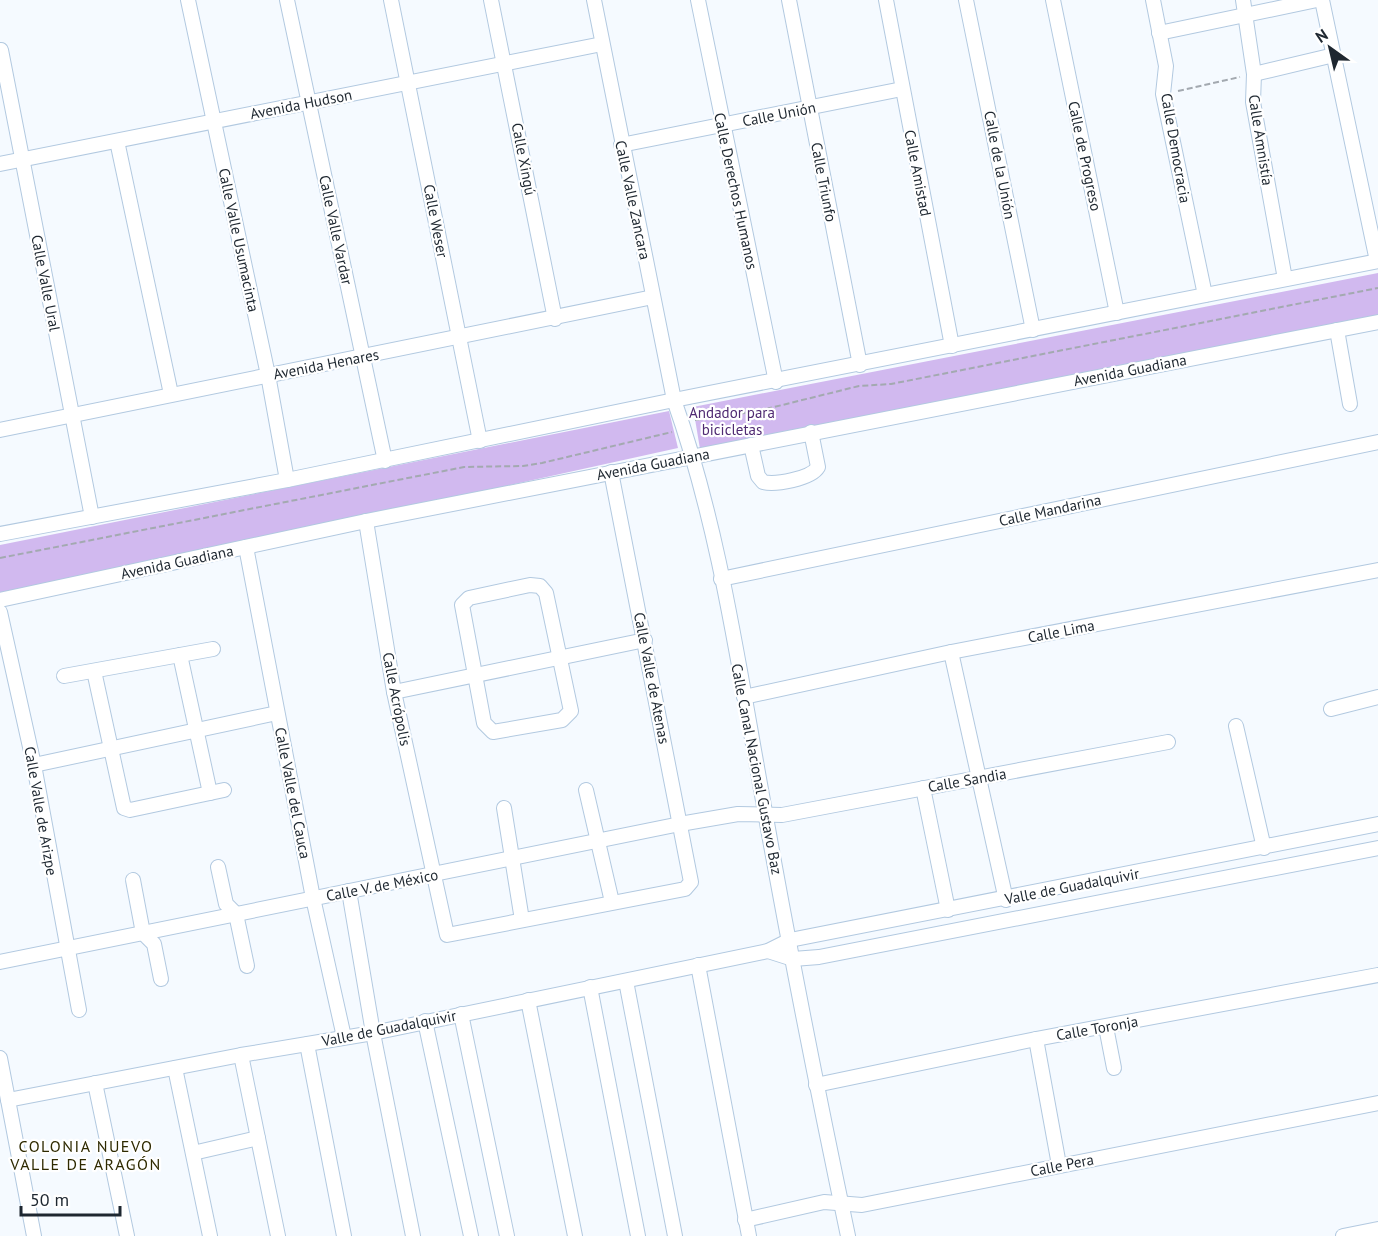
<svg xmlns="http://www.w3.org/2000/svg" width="1378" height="1236" viewBox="0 0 1378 1236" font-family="'PT Sans',sans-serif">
<rect width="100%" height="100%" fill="#f5faff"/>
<g fill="#d1b9ef">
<path d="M1378 273V315L700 449 693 407Z"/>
<path d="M669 411 678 448 0 598V545Z"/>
</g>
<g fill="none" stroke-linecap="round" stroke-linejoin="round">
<defs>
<g id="minor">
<path d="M188 0 268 375 287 480"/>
<path d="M287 0 385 461"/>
<path d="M391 0 480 441"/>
<path d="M491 0 555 319"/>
<path d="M594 0 674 400C719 527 738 663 762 795 788 942 817 1089 848 1236"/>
<path d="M698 0 776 382"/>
<path d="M789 0 860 365"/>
<path d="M886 0 952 346"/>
<path d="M966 0 1033 330"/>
<path d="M1053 0 1117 313"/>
<path d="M1153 0 1166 66 1163 94 1205 295"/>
<path d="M1243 0 1254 74 1253 102 1285 279"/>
<path d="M1322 0 1377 261"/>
<path d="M1159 33 1317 0"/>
<path d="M1 50 92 517"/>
<path d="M1254 74 1334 55"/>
<path d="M117 141 171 394"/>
<path d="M621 145 902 89"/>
<path d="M0 164 602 44"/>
<path d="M1337 330 1350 404"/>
<path d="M0 430 653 297"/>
<path d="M751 445 758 476 763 482C775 485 811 479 818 467L811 432"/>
<path d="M366 521 394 692 447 935 685 889 691 882 611 472"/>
<path d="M0 534 287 480 674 400 1378 261"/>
<path d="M246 547 313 898 344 1037"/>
<path d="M721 579 1378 442"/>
<path d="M530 585 540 586 546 593 571 711 562 720 493 732 484 723 462 605 469 598Z"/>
<path d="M0 600 366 521 1378 322"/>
<path d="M0 612 34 765 79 1010"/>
<path d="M951 652 1006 900"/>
<path d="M180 655 210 793"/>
<path d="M94 671 124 808 130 810 224 790"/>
<path d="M64 676 213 649"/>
<path d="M394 692 645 640"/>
<path d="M744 697 951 652 1378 570"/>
<path d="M1331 709 1378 697"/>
<path d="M1236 726 1264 848"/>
<path d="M34 765 277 713"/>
<path d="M923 788 948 910"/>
<path d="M586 790 612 902"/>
<path d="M504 808 522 920"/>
<path d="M218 867 226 904 236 914 247 966"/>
<path d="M133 880 143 933 154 944 161 979"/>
<path d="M349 891 373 1033 413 1236"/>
<path d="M768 951 793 959 819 957 1378 848"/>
<path d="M0 962 680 824 738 814 782 815 1168 742"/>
<path d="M698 965 749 1236"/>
<path d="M626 981 675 1236"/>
<path d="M590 987 638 1236"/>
<path d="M528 1000 575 1236"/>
<path d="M461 1014 507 1236"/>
<path d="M425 1021 471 1236"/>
<path d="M1106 1027 1114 1068"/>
<path d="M1036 1039 1059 1165"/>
<path d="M307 1044 344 1236"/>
<path d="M241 1055 278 1236"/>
<path d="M0 1058 34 1236"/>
<path d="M175 1068 210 1236"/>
<path d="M95 1083 127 1236"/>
<path d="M816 1085 1036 1039 1378 975"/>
<path d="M8 1100 241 1055 373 1033 768 951 790 940 1378 824"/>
<path d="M193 1153 258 1138"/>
<path d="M745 1220 824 1202 862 1205 1378 1103"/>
<path d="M1343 1236 1378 1229"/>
</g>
</defs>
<use href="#minor" stroke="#b2c9e0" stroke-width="16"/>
<g stroke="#a3a9b0" stroke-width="2" stroke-dasharray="6 3" stroke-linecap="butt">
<path d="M1178 91 1240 77"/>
<path d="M695 420 758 411 859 386 891 384 1378 288"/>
<path d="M0 558 464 467 523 466 542 463 672 432"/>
</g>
<use href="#minor" stroke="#fff" stroke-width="14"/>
</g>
<g text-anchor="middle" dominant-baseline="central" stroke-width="4.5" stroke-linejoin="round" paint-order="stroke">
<g font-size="15" fill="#1e2730" stroke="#fff">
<text transform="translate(301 104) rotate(-11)">Avenida Hudson</text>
<text transform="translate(779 114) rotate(-11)">Calle Unión</text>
<text transform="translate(1261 140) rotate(81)">Calle Amnistía</text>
<text transform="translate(1176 148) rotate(80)">Calle Democracia</text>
<text transform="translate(1085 156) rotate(78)">Calle de Progreso</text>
<text transform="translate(524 159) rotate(79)">Calle Xingú</text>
<text transform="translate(1000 165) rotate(79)">Calle de la Unión</text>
<text transform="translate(918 173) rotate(79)">Calle Amistad</text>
<text transform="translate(824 182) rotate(79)">Calle Triunfo</text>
<text transform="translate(736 191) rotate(78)">Calle Derechos Humanos</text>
<text transform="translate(633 200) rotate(78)">Calle Valle Zancara</text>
<text transform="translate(436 221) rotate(79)">Calle Weser</text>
<text transform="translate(336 230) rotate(78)">Calle Valle Vardar</text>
<text transform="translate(239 240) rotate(78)">Calle Valle Usumacinta</text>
<text transform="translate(46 283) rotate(79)">Calle Valle Ural</text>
<text transform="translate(326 364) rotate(-11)">Avenida Henares</text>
<text transform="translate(1130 370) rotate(-11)">Avenida Guadiana</text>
<text transform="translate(653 464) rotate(-11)">Avenida Guadiana</text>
<text transform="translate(1050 510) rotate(-12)">Calle Mandarina</text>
<text transform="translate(177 562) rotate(-12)">Avenida Guadiana</text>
<text transform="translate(1061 631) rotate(-11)">Calle Lima</text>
<text transform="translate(652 678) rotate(79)">Calle Valle de Atenas</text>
<text transform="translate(397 699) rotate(79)">Calle Acrópolis</text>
<text transform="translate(757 769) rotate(79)">Calle Canal Nacional Gustavo Baz</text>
<text transform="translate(967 780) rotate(-10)">Calle Sandia</text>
<text transform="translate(293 793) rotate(79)">Calle Valle del Cauca</text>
<text transform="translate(41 811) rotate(80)">Calle Valle de Arizpe</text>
<text transform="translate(382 885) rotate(-11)">Calle V. de México</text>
<text transform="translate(1072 886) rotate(-11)">Valle de Guadalquivir</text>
<text transform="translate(389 1028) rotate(-11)">Valle de Guadalquivir</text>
<text transform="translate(1097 1028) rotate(-10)">Calle Toronja</text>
<text transform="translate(1062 1165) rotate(-11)">Calle Pera</text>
</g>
<g font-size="15" fill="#4f2a72" stroke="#fff">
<text x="732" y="412">Andador para<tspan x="732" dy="17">bicicletas</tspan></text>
</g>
<g font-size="16" letter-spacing="1.5" fill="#2e2a00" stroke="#fff">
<text x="86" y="1146">COLONIA NUEVO<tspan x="86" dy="18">VALLE DE ARAGÓN</tspan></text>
</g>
</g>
<g transform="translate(1330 48) rotate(326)" stroke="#ffffff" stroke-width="4.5" paint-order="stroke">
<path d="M0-4.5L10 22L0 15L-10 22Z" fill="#1e2730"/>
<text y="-9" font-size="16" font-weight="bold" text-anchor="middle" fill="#1e2730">N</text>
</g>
<path d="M21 1206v9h99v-9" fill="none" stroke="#1e2730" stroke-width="3"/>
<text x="30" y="1206" font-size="18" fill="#1e2730" stroke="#ffffff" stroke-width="4.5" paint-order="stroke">50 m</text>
</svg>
